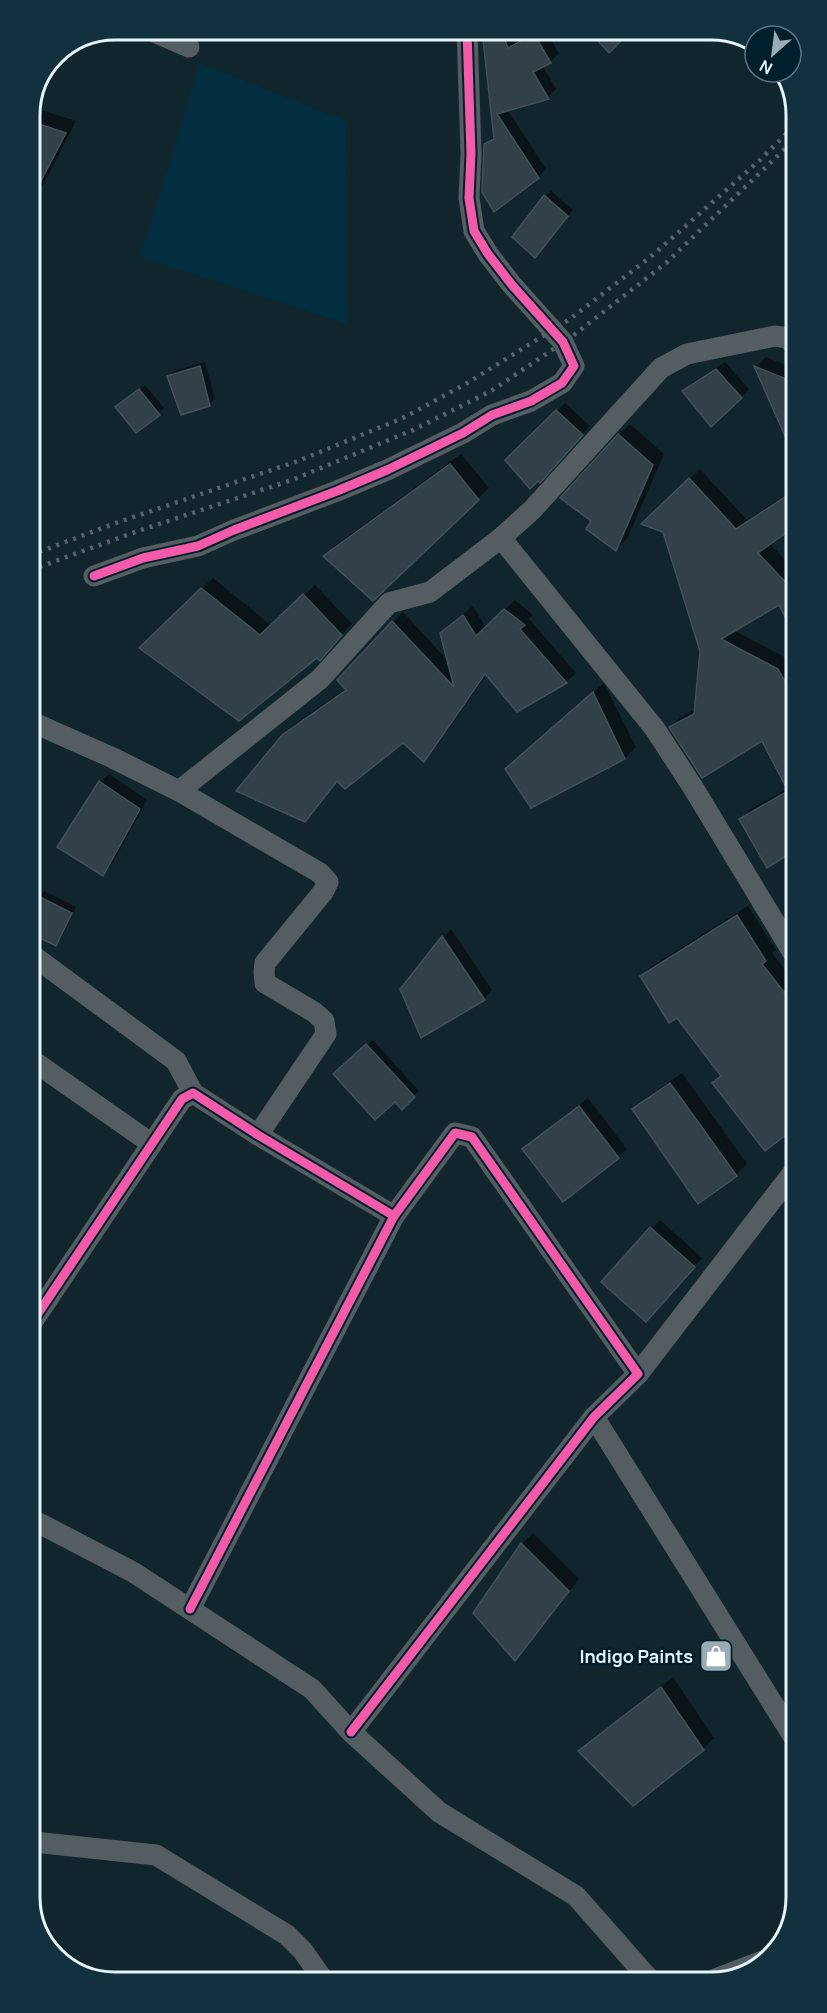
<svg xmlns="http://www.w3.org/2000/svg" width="827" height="2013" viewBox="0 0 827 2013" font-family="Manrope,sans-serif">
<rect width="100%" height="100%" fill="#11252d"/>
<path fill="#022d3e" d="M200 63 346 121 347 324 140 257Z"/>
<g fill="#0007">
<path d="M484 30H513L517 40 536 30H545L559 53 551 61 542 65 556 89 548 97 507 109 546 169 538 177 485 145 494 136Z"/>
<path d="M32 107 76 121 43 185 32 196H30V110Z"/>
<path d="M551 191 573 210 540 250 545 196Z"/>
<path d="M766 357 793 368V450L756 367Z"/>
<path d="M205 362 215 399 209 404 169 377 174 371Z"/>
<path d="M725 362 749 389 711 425 684 391 692 383Z"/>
<path d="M145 385 164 408 136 431 122 402Z"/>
<path d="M31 398 38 407 31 414Z"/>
<path d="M565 403 590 426 548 472 507 460Z"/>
<path d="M630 424 664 454 627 539 616 549 593 521 562 498Z"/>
<path d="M461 454 489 488 373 599 325 556 336 545Z"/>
<path d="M700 469 747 520 794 489V525L769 543 794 569V631L780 603 733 630 788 659 794 669V849L767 865 740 819 751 809 788 788 763 738 671 727 681 717 696 709 701 651 664 531 653 513Z"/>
<path d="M213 578 272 626 315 585 352 624 330 648 317 656 141 648Z"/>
<path d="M515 600 533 615 529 619 576 673 566 682 517 710 487 674 433 751 424 760 403 741 338 780 305 820 284 736 294 725 346 688 339 680 403 612 449 662 441 634 451 624 473 606 486 628Z"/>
<path d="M604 683 636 747 625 758 531 807 518 758Z"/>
<path d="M109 774 147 800 111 866 102 874 100 782Z"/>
<path d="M44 891 76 907 61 939 55 944 39 897Z"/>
<path d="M748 906 776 950 772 953 795 983V1126L765 1149 714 1083 722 1075 677 1016 641 976 652 966Z"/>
<path d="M451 929 492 990 484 999 421 1036 401 990Z"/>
<path d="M373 1040 419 1091 402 1107 395 1100 340 1069Z"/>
<path d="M682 1073 747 1164 736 1175 634 1110 645 1099Z"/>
<path d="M588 1098 627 1149 563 1200 524 1149Z"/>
<path d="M660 1220 702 1258 654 1312 603 1282Z"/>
<path d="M533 1533 579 1579 526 1647 515 1658 475 1613 522 1544Z"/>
<path d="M673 1677 714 1738 703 1749 580 1751 591 1740Z"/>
</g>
<g fill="#324048" stroke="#425158" stroke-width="1.5">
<path d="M482 30H501L508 48 534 34 551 63 533 72 549 99 497 114 539 178 494 212 482 192 484 144 494 139Z"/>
<path d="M588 30H632L609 53Z"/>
<path d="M30 121 66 133 30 202Z"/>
<path d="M544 195 568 216 535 258 512 237Z"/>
<path d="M200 366 210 406 181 415 167 376Z"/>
<path d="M754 366 784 378 793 391V454Z"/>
<path d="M716 369 742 398 711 427 682 391Z"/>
<path d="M139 389 160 415 136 433 115 407Z"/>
<path d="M556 410 583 435 540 483 538 481 530 489 505 460Z"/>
<path d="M618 434 653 465 616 551 586 529 591 521 560 498Z"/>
<path d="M450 464 479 500 373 601 323 556Z"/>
<path d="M689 478 736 529 794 491V527L758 553 794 591V634L779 605 721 639 778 669 794 698V851L767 868 739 819 788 791 762 741 702 778 669 727 694 714 700 651 663 532 641 524Z"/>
<path d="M201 588 260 635 303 594 342 635 320 661 317 658 239 721 139 648Z"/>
<path d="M504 609 525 625 520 629 567 683 517 712 485 674 424 762 403 743 345 789 337 781 305 822 236 791 282 735 346 690 337 680 392 621 454 687 440 633 463 615 476 636Z"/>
<path d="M593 692 625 759 531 808 505 769Z"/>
<path d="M99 781 140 809 103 876 57 847Z"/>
<path d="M38 896 72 913 56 946 32 934V909Z"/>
<path d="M737 915 766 961 762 964 795 1006V1128L765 1151 712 1083 721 1076 677 1018 669 1023 640 976Z"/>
<path d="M442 936 485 1000 421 1038 400 989Z"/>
<path d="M366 1044 415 1097 402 1110 395 1102 375 1120 333 1074Z"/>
<path d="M670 1083 737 1176 698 1204 632 1109Z"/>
<path d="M579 1106 619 1158 563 1202 522 1149Z"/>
<path d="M650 1227 695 1267 646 1322 601 1282Z"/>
<path d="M521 1543 569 1591 515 1661 473 1613Z"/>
<path d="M661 1687 704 1750 633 1806 578 1751Z"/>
</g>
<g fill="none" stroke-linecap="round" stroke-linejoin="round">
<g stroke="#535d62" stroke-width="21">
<path d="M150 30 189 47"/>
<path d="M501 538 655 729 694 789 795 956"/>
<path d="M94 576 143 558 198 546 234 530 337 491 387 470 463 433 492 415 531 401 562 383 574 366 563 342 512 285 488 254 474 231 469 198 471 154 467 30"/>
<path d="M32 722 113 758 179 791 320 873 328 882 323 892 265 963 264 972 265 983 314 1012 324 1021 326 1034 258 1135"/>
<path d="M179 791 320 679 389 603 430 592 501 538 532 510 661 368 687 354 775 336 788 338 793 344"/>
<path d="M32 955 176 1061 193 1093"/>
<path d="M32 1060 152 1144"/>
<path d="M33 1321 182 1099 193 1093 258 1135 394 1216 190 1609"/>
<path d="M638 1374 795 1170"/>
<path d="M594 1417 793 1736"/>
<path d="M33 1520 133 1572 312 1689 351 1732 439 1812 576 1896 649 1979"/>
<path d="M351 1732 594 1417 638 1374 472 1137 455 1133 394 1216"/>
<path d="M34 1842 156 1855 287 1935 303 1951 324 1981"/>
<path d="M715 1979 765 1960"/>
</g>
<g stroke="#576469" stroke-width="4.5" stroke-dasharray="3 6" stroke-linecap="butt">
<path d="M31 555 113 524 298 461 403 418 469 382 570 319 653 255 760 160 793 127"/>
<path d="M31 570 138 531 292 480 413 430 491 391 570 338 666 263 793 141"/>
</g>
<defs>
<g id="cycleway">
<path d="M94 576 143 558 198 546 234 530 337 491 387 470 463 433 492 415 531 401 562 383 574 366 563 342 512 285 488 254 474 231 469 198 471 154 467 30"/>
<path d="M33 1321 182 1099 193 1093 258 1135 394 1216 190 1609"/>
<path d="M351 1732 594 1417 638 1374 472 1137 455 1133 394 1216"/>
</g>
</defs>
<use href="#cycleway" stroke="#001f2d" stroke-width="13"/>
<use href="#cycleway" stroke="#f35aa7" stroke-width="9"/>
</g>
<defs>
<symbol id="shop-square" viewBox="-11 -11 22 22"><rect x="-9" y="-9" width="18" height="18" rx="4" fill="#9bacb4" stroke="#001f2d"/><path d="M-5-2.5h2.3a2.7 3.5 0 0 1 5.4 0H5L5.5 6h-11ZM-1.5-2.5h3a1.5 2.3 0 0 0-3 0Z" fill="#fff"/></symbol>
</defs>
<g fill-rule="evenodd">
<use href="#shop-square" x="697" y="1637" width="38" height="38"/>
</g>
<g text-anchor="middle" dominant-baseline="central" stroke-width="5" stroke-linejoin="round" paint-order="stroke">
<g font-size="18" font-weight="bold" fill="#e6f4fc" stroke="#001f2d" text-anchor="end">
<text x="693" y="1656">Indigo Paints</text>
</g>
</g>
<path d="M0 0H827V2013H0ZM115 40H711A75 75 0 0 1 786 115V1897A75 75 0 0 1 711 1972H115A75 75 0 0 1 40 1897V115A75 75 0 0 1 115 40Z" fill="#12303e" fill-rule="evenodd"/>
<path fill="none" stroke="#e6f4fc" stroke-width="3" d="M115 40H711A75 75 0 0 1 786 115V1897A75 75 0 0 1 711 1972H115A75 75 0 0 1 40 1897V115A75 75 0 0 1 115 40Z"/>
<g transform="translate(773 54) rotate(208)"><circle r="28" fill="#001f2d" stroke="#5c7480" stroke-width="1.5"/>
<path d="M0-4.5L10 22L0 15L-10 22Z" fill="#9bacb4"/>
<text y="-9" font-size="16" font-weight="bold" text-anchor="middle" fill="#e6f4fc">N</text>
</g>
</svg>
